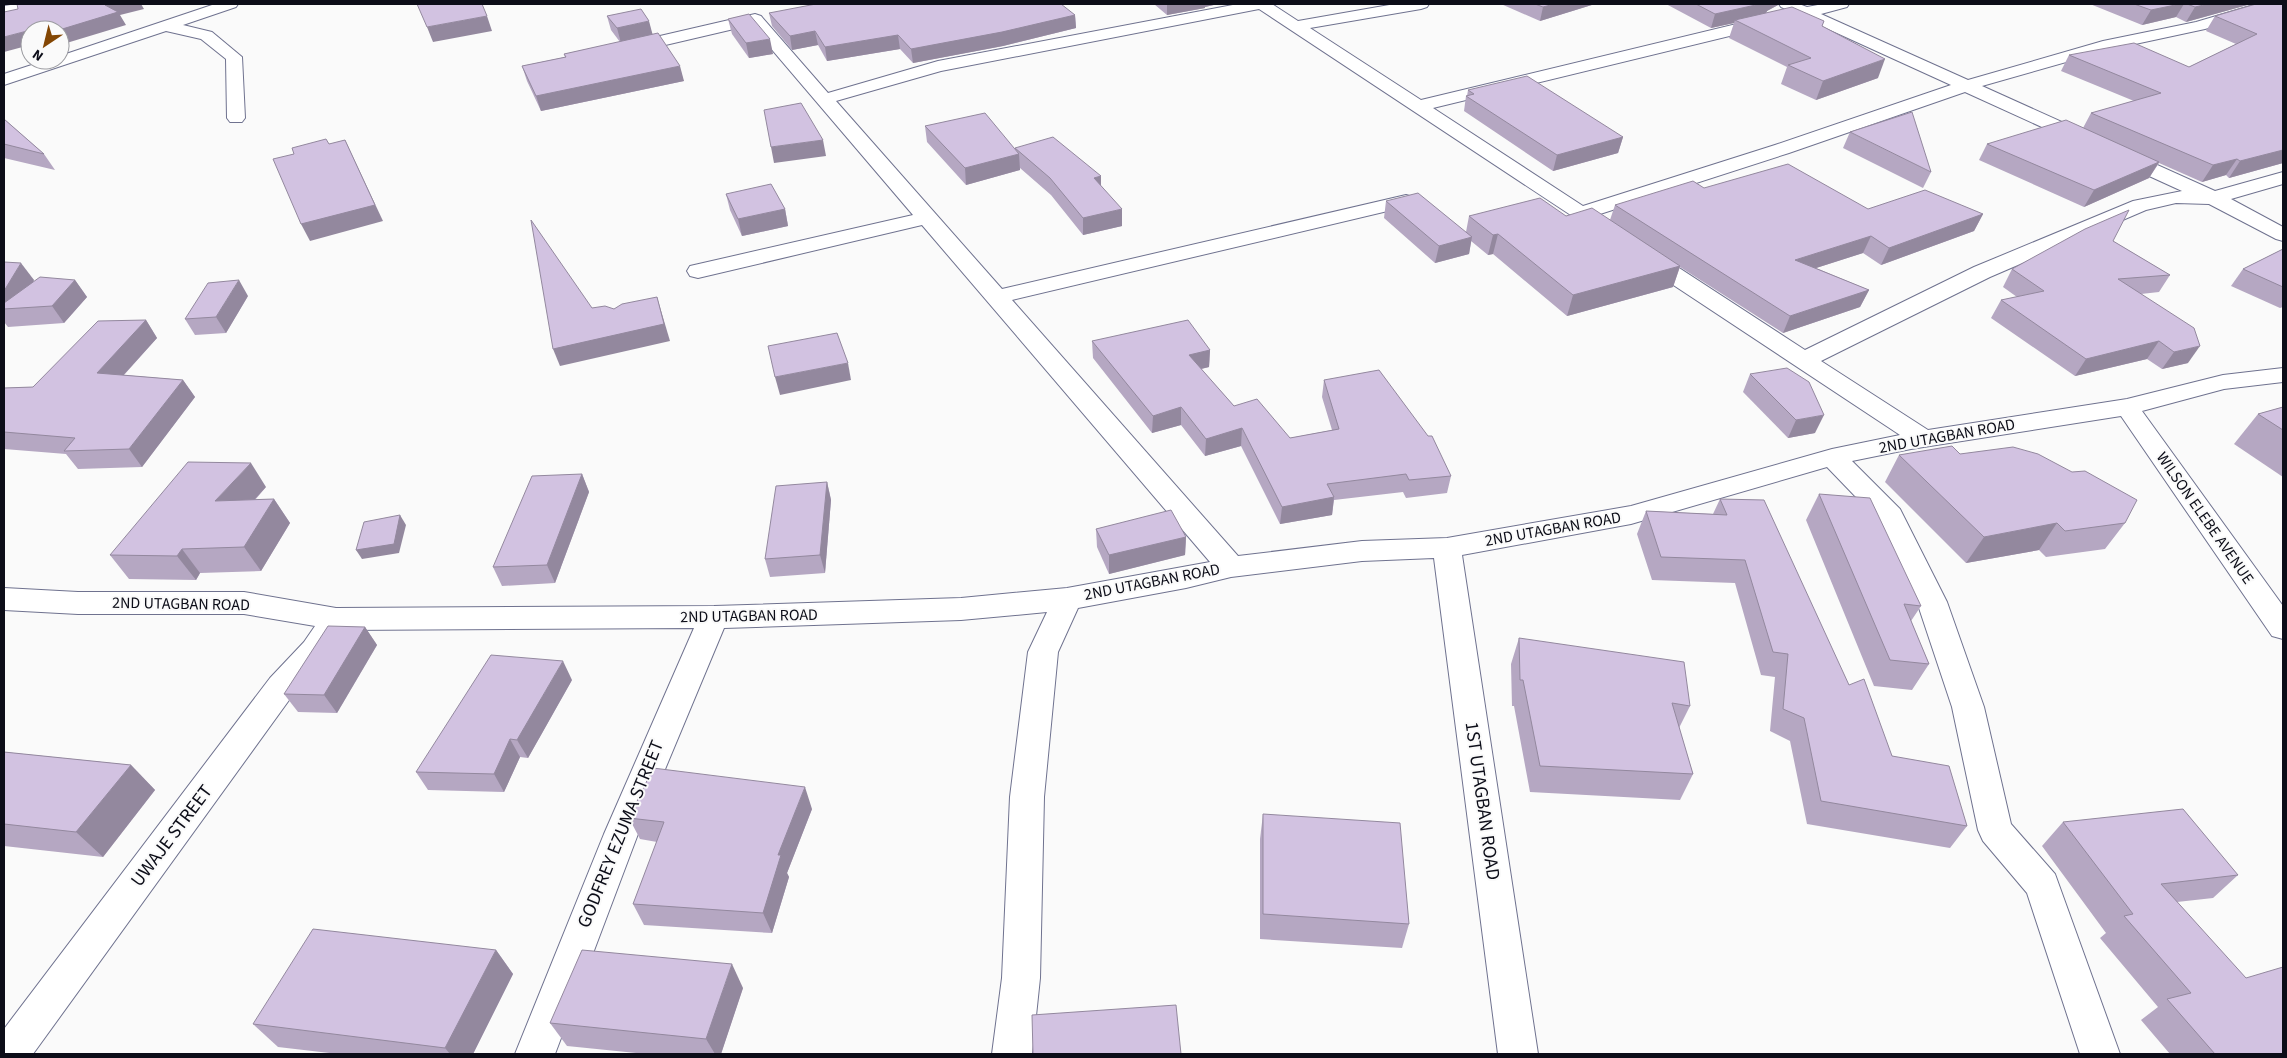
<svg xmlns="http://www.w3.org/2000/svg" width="2287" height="1058" viewBox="0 0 2287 1058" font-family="'Source Sans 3',sans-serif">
<rect width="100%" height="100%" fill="#fafafa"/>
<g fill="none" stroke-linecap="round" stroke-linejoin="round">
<defs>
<g id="minor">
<path d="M17 4H48L46 7 4 16V6Z"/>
<path d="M215 4H238L236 7 183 25 212 32 242 57 245 118 242 122H230L227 118 226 59 201 39 166 31 4 85V74L47 60H60V56Z"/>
<path d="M1238 4H1272L1298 21 1395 4H1429L1427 7 1421 9 1310 28 1421 100 1790 11 1781 7 1779 4H1799L1807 7 1823 4H1849L1847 7 1821 14 1968 80 2103 41 2196 22 2257 4H2281L2279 7 2205 29 2112 49 1982 86 2215 191 2283 172V184L2231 199 2283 227V241L2276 239 2209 204 2176 203 2146 210 1990 277 1821 361 1928 430 2127 399 2223 375 2283 368V382L2224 389 2142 411 2283 606V639L2272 636 2121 416 1911 449 1852 461 1900 509 1947 602 1984 707 2011 824 2055 874 2120 1054H2080L2027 893 1983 841 1978 830 1952 707 1917 602 1879 521 1827 467 1631 524 1462 555 1538 1054H1498L1434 558 1362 561 1231 577 1186 588 1078 608 1058 652 1044 797 1040 978 1032 1054H992L1002 978 1010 797 1028 652 1047 612 961 620 724 628 638 834 555 1054H515L604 834 694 628 343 630 326 658 292 696 33 1054H4V1029L270 678 304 642 315 626 244 614H78L4 610V588L78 592H244L336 608 714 606 961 598 1067 588 1210 562 922 225 698 278 690 276 687 271 690 266 913 215 751 25 627 54 621 53 619 49 621 45 755 14 761 16 828 93 938 61ZM1259 9 1604 237 1611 239 1618 237 1621 233 1618 229 1597 215 1789 153 1965 92 2182 191 2133 201 1974 267 1805 350 1653 251 1645 250 1637 251 1634 256 1637 261 1900 435 1832 449 1631 506 1447 538 1362 541 1238 556 1012 300 1413 205 1416 201 1413 197 1406 195 1002 289 836 101 941 71ZM1804 18 1951 85 1775 145 1583 206 1433 108Z"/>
</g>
</defs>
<use href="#minor" stroke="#6f728f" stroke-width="2"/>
<use href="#minor" fill="#fff" fill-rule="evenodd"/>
</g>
<g fill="#b5a7c2">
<path d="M1154 4H1218L1205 7V8L1167 15Z"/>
<path d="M1501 4H1595L1540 21Z"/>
<path d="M1666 4H1778V5L1767 11 1766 13 1824 21 1822 26 1878 78 1816 100 1781 84 1787 67 1729 38 1734 23 1711 28Z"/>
<path d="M2090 4H2251L2186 22 2176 17 2142 25Z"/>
<path d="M2256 4 2283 163 2229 178 2226 175 2202 182 2159 163 2149 178 2084 207 1979 160 1987 144 2083 128 2091 113 2134 101 2061 71 2069 55 2189 67 2236 44 2206 31 2215 16Z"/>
<path d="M769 13 1075 15 1076 28 1003 46 913 63 900 49 827 61 818 45 792 50 772 26Z"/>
<path d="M607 16 653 34 684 81 541 111 527 81 522 66 565 57 564 54 620 42 611 30Z"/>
<path d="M728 19 773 54 749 58 732 34Z"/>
<path d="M1468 90 1623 137 1618 153 1553 171 1464 111 1466 96H1467Z"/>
<path d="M4 119 44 154 55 170 4 158Z"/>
<path d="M925 126 1015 149V148L1101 176V186L1122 226 1083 235 1051 195 1020 168V170L966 185 927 142Z"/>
<path d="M1850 132 1931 172 1923 188 1843 148Z"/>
<path d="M1704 188 1868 209 1983 214 1974 231 1881 265 1863 253 1816 268 1869 290 1860 307 1783 333 1680 267 1673 287 1567 316 1493 254 1488 255 1471 241 1469 254 1435 263 1384 218 1386 201 1466 232 1469 216H1566L1610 220 1615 205Z"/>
<path d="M726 194 785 209 788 226 742 236 730 210Z"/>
<path d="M2113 241 2170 275 2159 292 2141 294 2188 363 2162 369 2147 359 2075 376 1991 318 2001 300 2017 297 2003 287 2012 269Z"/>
<path d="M2283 249V307L2280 308 2231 286 2243 269Z"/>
<path d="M4 262 34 280 32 283 75 280 87 297 64 323 8 327 4 322Z"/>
<path d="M248 296 226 333 195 335 185 319Z"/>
<path d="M146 320 157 338 124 375 183 380 195 397 142 467 78 469 66 454 4 449V388L33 387Z"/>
<path d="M1092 341 1210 350 1209 367 1201 369 1234 406 1290 438 1332 430 1322 397 1324 380 1451 476 1447 493 1406 498 1403 492 1334 500 1332 515 1280 524 1241 446 1205 456 1181 425 1152 433 1093 358Z"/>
<path d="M1750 374 1815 433 1788 438 1743 392Z"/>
<path d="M2283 407V477L2234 444 2258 414Z"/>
<path d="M1960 454 2125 523 2105 549 2046 557 2039 550 1966 563 1885 482 1899 455Z"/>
<path d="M582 474 589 492 555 583 502 586 493 567Z"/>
<path d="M827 482 831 500 825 573 770 577 765 559Z"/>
<path d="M266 487 255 500 274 499 290 523 261 571 200 573 196 580 129 579 110 555Z"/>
<path d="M1819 494 1921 606 1911 621 1929 664 1912 690 1874 686 1806 520Z"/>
<path d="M1720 499 1849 685 1892 756 1967 826 1950 848 1807 824 1790 741 1770 731 1775 677 1761 675 1735 583 1652 580 1637 534 1646 511 1713 514Z"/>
<path d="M1096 529 1186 537 1185 555 1109 574 1097 547Z"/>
<path d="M365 627 377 645 337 713 298 712 284 694Z"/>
<path d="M1519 638 1690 706 1679 728 1693 774 1680 800 1530 792 1514 706H1512L1511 664Z"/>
<path d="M572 680 528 758 520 757 504 792 428 790 416 772Z"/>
<path d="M4 752 131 765 155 790 103 857 4 846Z"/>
<path d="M812 809 787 873 789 877 772 933 644 925 633 904 657 842 640 839 629 818Z"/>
<path d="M1263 814 1409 924 1402 948 1260 939V839Z"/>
<path d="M2063 822 2238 875 2213 898 2177 902 2283 1054H2170L2141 1020 2158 1007 2100 938 2106 933 2042 846Z"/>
<path d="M496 950 513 974 473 1054H338L278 1047 253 1024Z"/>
<path d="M743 988 721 1054H646L567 1046 550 1023Z"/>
</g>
<g fill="#93889e">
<path d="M110 4H141L144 9 120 15 126 25 60 45V30L105 5Z"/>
<path d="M1167 4H1218L1205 7V8L1167 15Z"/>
<path d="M1554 4H1595L1540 21 1543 7Z"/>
<path d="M1760 4H1778V5L1767 11 1765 15 1735 20 1734 23 1711 28 1715 14Z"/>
<path d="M2180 4H2184L2176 17 2142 25 2151 10Z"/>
<path d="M2208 4H2251L2186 22 2195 7Z"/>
<path d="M1075 15 1076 28 1003 46 913 63 911 49Z"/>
<path d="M487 16 492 31 433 42 427 27Z"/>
<path d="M649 21 653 36 621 43 617 28Z"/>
<path d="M27 31 30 36V45L4 52V37Z"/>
<path d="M815 31 818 45 792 50 790 36Z"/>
<path d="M898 35 900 49 827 61 825 47Z"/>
<path d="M770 39 773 54 749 58 746 43Z"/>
<path d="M1885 59 1878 78 1816 100 1823 81Z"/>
<path d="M680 66 684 81 541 111 536 96Z"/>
<path d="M1623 137 1618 153 1553 171 1557 155Z"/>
<path d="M345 140 383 221 310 241 301 224Z"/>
<path d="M823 140 826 156 774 163 771 147Z"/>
<path d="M2283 150V163L2229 178 2240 161Z"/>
<path d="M1019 154 1020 170 966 185 965 168Z"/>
<path d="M2237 159 2226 175 2202 182 2213 165Z"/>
<path d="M2159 162 2149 178 2084 207 2094 190Z"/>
<path d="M1101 176V192L1094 178Z"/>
<path d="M785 209 788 226 742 236 738 219Z"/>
<path d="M1122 209V226L1083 235V218Z"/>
<path d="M1983 214 1974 231 1881 265 1889 248Z"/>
<path d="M1498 234 1493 254 1488 255 1493 235Z"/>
<path d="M1871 236 1863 253 1788 277 1795 260Z"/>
<path d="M1472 237 1469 254 1435 263 1439 246Z"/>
<path d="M21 263 34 280 17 308 4 309V291Z"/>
<path d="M1680 266 1673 287 1567 316 1573 295Z"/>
<path d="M75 280 87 297 64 323 52 306Z"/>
<path d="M239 280 248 296 226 333 216 317Z"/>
<path d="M1869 290 1860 307 1783 333 1790 316Z"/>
<path d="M657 297 670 341 560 366 553 349Z"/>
<path d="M146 320 157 338 109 391 97 373Z"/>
<path d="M2159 341 2147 359 2075 376 2086 359Z"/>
<path d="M2200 346 2188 363 2162 369 2174 352Z"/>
<path d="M1210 350 1209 367 1188 372 1189 355Z"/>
<path d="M848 363 851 380 780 395 775 377Z"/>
<path d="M183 380 195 397 142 467 129 449Z"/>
<path d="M1181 407V425L1152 433 1153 416Z"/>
<path d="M1824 415 1815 433 1788 438 1796 420Z"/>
<path d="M1242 428 1241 446 1205 456 1206 439Z"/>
<path d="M251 463 266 487 231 525 215 501Z"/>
<path d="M582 474 589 492 555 583 547 565Z"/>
<path d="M827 482 831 500 825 573 820 555Z"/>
<path d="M1334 497 1332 515 1280 524 1282 507Z"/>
<path d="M274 499 290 523 261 571 244 547Z"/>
<path d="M400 515 406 525 399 553 362 559 356 550Z"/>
<path d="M2057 523 2039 550 1966 563 1984 537Z"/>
<path d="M1186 537 1185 555 1109 574V555Z"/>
<path d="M182 549 200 573 196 580 177 556Z"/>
<path d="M365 627 377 645 337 713 324 695Z"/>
<path d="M563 661 572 680 528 758 517 740Z"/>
<path d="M510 739 520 757 504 792 494 774Z"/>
<path d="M131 765 155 790 103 857 76 832Z"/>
<path d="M805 787 812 809 787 873 789 877 772 933 763 913 778 855Z"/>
<path d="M496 950 513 974 473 1054H450L445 1048Z"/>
<path d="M732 964 743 988 721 1054H715L706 1039Z"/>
</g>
<g fill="#d2c2e1" stroke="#93889e">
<path d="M17 4H110L105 5 118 12 59 30H30V33L27 31 4 37V12L18 9Z"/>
<path d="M417 4H482L487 16 427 27Z"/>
<path d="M816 4H1061L1075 15 1002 32 911 49 898 35 825 47 815 31 790 36 769 13Z"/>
<path d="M1535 4H1554L1543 7Z"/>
<path d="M1696 4H1760L1715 14Z"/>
<path d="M2134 4H2180L2151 10Z"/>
<path d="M2187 4H2208L2195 7Z"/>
<path d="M2256 4H2283V150L2240 161 2237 159 2213 165 2091 113 2161 93 2069 55 2134 43 2189 67 2257 34 2215 16Z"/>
<path d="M1792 7 1824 21 1822 26 1885 59 1823 81 1788 65 1811 58 1735 20Z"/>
<path d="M641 9 649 21 617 28 607 16Z"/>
<path d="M749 14 770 39 746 43 728 19Z"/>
<path d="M658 33 680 66 536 96 522 66 566 57 564 54Z"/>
<path d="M1527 76 1623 137 1557 155 1466 96 1474 94 1468 90Z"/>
<path d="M801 103 823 140 771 147 764 110Z"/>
<path d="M1912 112 1931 172 1850 132Z"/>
<path d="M985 113 1019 154 965 168 925 126Z"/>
<path d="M4 119 44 154 4 144Z"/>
<path d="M2066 120 2159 162 2094 190 1987 144Z"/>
<path d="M1053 137 1101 176 1094 178 1122 209 1083 218 1050 178 1015 148Z"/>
<path d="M326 139 329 144 345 140 375 205 301 224 273 159 294 154 292 148Z"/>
<path d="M1788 164 1868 209 1925 190 1983 214 1889 248 1871 236 1795 260 1869 290 1790 316 1615 205 1693 181 1704 188Z"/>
<path d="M771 184 785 209 738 219 726 194Z"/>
<path d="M1418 193 1472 237 1439 246 1386 201Z"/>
<path d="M1540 198 1566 216 1592 208 1680 266 1573 295 1498 234 1493 235 1469 216Z"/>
<path d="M2129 210 2113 241 2170 275 2118 279 2194 328 2200 346 2174 352 2159 341 2086 359 2001 300 2044 291 2012 269 2085 229Z"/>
<path d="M531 220 592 308 605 306 614 309 622 304 657 297 664 324 553 349Z"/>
<path d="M2283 249V287L2243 269Z"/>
<path d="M4 262 21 263 4 291Z"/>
<path d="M40 277 75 280 52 306 4 309V303Z"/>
<path d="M239 280 216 317 185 319 208 283Z"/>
<path d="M146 320 97 373 183 380 129 449 64 451 75 438 4 432V388L33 387 98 321Z"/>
<path d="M1188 320 1210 350 1189 355 1234 406 1257 399 1290 438 1339 429 1324 380 1379 370 1428 436H1432L1451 476 1409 480 1406 474 1327 484 1334 497 1282 507 1242 428 1206 439 1181 407 1153 416 1092 341Z"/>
<path d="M837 333 848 363 775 377 768 346Z"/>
<path d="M1787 368 1809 382 1824 415 1796 420 1750 374Z"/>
<path d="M2283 407V430L2258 414Z"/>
<path d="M1952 446 1960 454 2013 447 2038 454 2072 472 2085 471 2137 500 2125 523 2065 531 2057 523 1984 537 1899 455Z"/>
<path d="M188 462 251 463 215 501 274 499 244 547 182 549 177 556 110 555Z"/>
<path d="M582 474 547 565 493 567 532 476Z"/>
<path d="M827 482 820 555 765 559 776 486Z"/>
<path d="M1819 494 1870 498 1921 606 1904 604 1929 664 1890 660Z"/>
<path d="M1720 499 1764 500 1849 685 1864 679 1892 756 1949 766 1967 826 1821 801 1804 718 1783 709 1788 654 1773 652 1745 560 1661 557 1646 511 1727 515Z"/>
<path d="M1171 510 1186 537 1109 555 1096 529Z"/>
<path d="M400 515 394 544 356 550 364 522Z"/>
<path d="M328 626 365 627 324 695 284 694Z"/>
<path d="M1519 638 1684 662 1690 706 1672 703 1693 774 1540 766 1523 680H1520Z"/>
<path d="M491 655 563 661 517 740 510 739 494 774 416 772Z"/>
<path d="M4 752 131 765 76 832 4 824Z"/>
<path d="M653 768 805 787 778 855H781L763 913 633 904 664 822 629 818Z"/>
<path d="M2183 809 2238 875 2161 884 2246 978 2283 967V1054H2215L2167 999 2191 993 2124 916 2133 914 2063 822Z"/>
<path d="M1263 814 1400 823 1409 924 1263 914Z"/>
<path d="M313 929 496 950 445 1048 253 1024Z"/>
<path d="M582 950 732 964 706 1039 550 1023Z"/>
<path d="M1176 1005 1181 1054H1033L1032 1015Z"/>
</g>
<g text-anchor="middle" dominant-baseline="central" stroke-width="4" stroke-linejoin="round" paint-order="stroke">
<g font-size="16" fill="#0c0d18" stroke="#fafafa">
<text transform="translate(1947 436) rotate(-10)">2ND UTAGBAN ROAD</text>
<text transform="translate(2205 518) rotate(55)">WILSON ELEBE AVENUE</text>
<text transform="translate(1553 529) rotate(-10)">2ND UTAGBAN ROAD</text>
<text transform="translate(1152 582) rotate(-11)">2ND UTAGBAN ROAD</text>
<text transform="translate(181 604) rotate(1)">2ND UTAGBAN ROAD</text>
<text transform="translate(749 616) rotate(-1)">2ND UTAGBAN ROAD</text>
</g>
<g font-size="19" fill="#0c0d18" stroke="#fafafa">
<text transform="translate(1482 801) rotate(82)">1ST UTAGBAN ROAD</text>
<text transform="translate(621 834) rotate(-68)">GODFREY EZUMA STREET</text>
<text transform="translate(172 836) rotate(-53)">UWAJE STREET</text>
</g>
</g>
<rect width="2287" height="1058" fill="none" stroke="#0c0d18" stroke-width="10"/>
<g transform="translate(45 45) rotate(215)"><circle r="24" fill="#fafafa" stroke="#9b9ba0"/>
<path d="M0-4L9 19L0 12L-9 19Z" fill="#834603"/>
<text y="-8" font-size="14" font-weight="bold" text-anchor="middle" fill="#0c0d18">N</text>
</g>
</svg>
